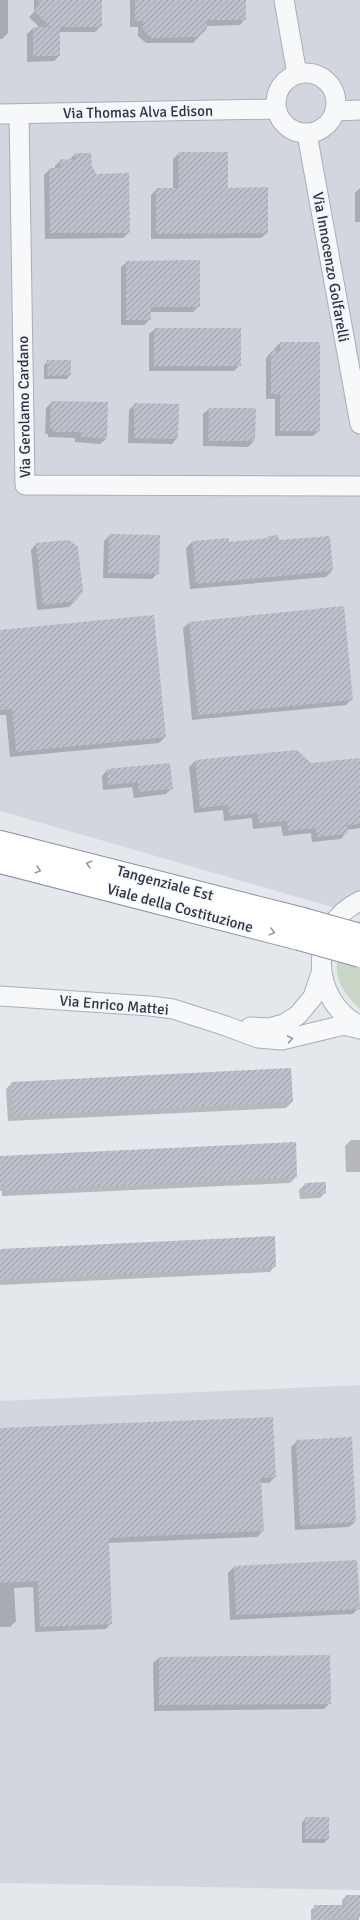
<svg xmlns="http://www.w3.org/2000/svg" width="360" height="1920" viewBox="0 0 360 1920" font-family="Signika,sans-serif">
<defs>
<pattern id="building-hatch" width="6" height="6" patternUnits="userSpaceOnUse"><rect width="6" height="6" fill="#bbc0ca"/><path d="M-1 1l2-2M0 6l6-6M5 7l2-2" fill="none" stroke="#989da6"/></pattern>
</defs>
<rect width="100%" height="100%" fill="#e4e7ec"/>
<g fill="#d2d6de">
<path d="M0 0H360V915L0 811Z"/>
<path d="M360 1385V1890L0 1883V1401Z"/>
</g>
<path fill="#c9d6c5" d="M360 920V1009C348 998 332 978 338 960 342 947 350 935 356 923Z"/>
<g fill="#0003">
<path d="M0 0H8V33L2 39H0Z"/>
<path d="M34 0H101V26L95 32H59V56L54 61 27 62V34L33 28H40L29 17 34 12Z"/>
<path d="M130 0H245V19L240 25 206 26V29L193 43H146L138 36V27H130Z"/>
<path d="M179 153 227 189 267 233 261 238 151 239V195L157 189H173V159Z"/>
<path d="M75 154 91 167 129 232 123 238 45 239 44 175 50 169H55V166L61 160H69Z"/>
<path d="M360 188V222H355V193Z"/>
<path d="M127 262 199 306 193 312H150V319L144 325H121V267Z"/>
<path d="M155 329 240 365 234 371H149V334Z"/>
<path d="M280 343 319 431 313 436H275V399H266V358L271 352H274V349Z"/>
<path d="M48 361 70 375 67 379H44V365Z"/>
<path d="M52 402 106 439 100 444 75 442V438L48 437V434H45L46 408Z"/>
<path d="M135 404 177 438 172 444 128 443 129 410Z"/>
<path d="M209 409H255L254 441 248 447 203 446V414Z"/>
<path d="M109 536 158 573 152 579 103 578 104 541Z"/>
<path d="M268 537 332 571 326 577 190 589 186 548 192 542 228 543 266 540Z"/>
<path d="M36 544 75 601 69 607 37 610 31 550Z"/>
<path d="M189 623 352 699 346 705 192 720 183 628Z"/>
<path d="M0 631 165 737 159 743 10 757 6 715H0Z"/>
<path d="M360 759V828L346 830V833L341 839 312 842 311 833 283 836 281 826 253 829 252 818 224 821 223 810 194 813 189 767 195 761 311 764Z"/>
<path d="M107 770 172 788 166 794 134 798 132 787 103 790 102 776Z"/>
<path d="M12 1083 292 1102 286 1108 8 1121 6 1089Z"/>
<path d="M351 1140H360V1172H346L345 1146Z"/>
<path d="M0 1156 296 1177 290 1183 2 1196V1191H0Z"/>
<path d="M305 1184 325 1193 320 1198 300 1199 299 1190Z"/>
<path d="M0 1250 275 1266 270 1272 0 1285Z"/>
<path d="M0 1429 275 1477 269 1483H261L263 1531 257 1537 108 1543 111 1623 106 1629 35 1632 33 1587 14 1588 16 1621 10 1627H0Z"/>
<path d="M297 1441 355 1522 349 1527 295 1530 291 1447Z"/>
<path d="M356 1561 359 1608 353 1614 230 1620 228 1573 234 1567Z"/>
<path d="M159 1658 330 1703 324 1709 154 1711 153 1663Z"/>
<path d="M306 1818 328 1839 324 1843H302V1822Z"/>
<path d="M346 1896H360L359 1920H311V1910L315 1906H342V1900Z"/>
</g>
<g fill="url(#building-hatch)">
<path d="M39 0H102V27H60V56H33V27H51L34 11 39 5Z"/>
<path d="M135 0H246V20H207V29L199 37 152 38 143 30V21H135Z"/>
<path d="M178 152H228V188L268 187V233L156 234V188H179Z"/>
<path d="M75 153H91L92 166 96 174 129 173 130 233H50L49 168H60L61 159 75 160Z"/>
<path d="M200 260V307H151V320H126V261Z"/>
<rect x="154" y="328" width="87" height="38"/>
<path d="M280 342H320V431H280V394H271V351H280Z"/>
<path d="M47 360H71V375L48 376Z"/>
<path d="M51 401 108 402 107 439 81 437V432H53V429H50Z"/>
<path d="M134 403 179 404 178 439 134 438Z"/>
<path d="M209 408H256L255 441H208Z"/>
<path d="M109 534 160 535 159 574 108 573Z"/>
<path d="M278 535 279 540 330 536 333 571 196 584 192 541 229 538V542L268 538V536Z"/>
<path d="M69 540 78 547 83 592 76 601 43 605 36 543Z"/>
<path d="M344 606 353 700 198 715 189 622Z"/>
<path d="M154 615 166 737 16 752 12 709 0 710V630Z"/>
<path d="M297 750 311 763 360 758V824L347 825 348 834 317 837 316 828 288 831 287 821 259 823 257 813 229 816 228 805 200 808 195 760Z"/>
<path d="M170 763 173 789 139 792 138 782 108 785 107 769Z"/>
<path d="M291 1068 293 1102 13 1116 11 1082Z"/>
<path d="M296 1142 297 1177 7 1191V1186H0V1156Z"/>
<path d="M326 1182V1193L305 1194V1183Z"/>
<path d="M275 1236 276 1267 0 1280V1249Z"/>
<path d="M273 1417 276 1477 261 1478 264 1531 109 1538 112 1624 40 1627 38 1581 0 1583V1428Z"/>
<path d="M352 1437 356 1522 300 1525 296 1440Z"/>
<path d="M357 1560 360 1609 236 1615 234 1566Z"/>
<path d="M330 1655 331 1704 159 1705V1657Z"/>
<rect x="305" y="1817" width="24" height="22"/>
<path d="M346 1895H360V1917H331V1920H314V1905H346Z"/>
</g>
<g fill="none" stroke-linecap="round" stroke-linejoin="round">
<defs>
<g id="minor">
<path d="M284 0 297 74"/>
<circle cx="306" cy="103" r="30"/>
<path d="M336 111 360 110"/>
<path d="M0 114 276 109"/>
<path d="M19 114 25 485 360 486"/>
<path d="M307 134 360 424"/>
<path d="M360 901C307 926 310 1000 360 1026"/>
<path d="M0 996 150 1006 173 1009 226 1026 258 1038 282 1040 344 1025 360 1029"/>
<path d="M250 1027 269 1028 284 1024 298 1015 313 997 321 973"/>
</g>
<g id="highway">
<path d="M0 842 303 919"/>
<path d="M0 862 299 939"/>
</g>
</defs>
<use href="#minor" stroke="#a9aeb7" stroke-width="21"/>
<use href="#highway" stroke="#8b94a3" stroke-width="24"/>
<use href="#minor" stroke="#f7f8fa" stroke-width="19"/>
<use href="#highway" stroke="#fff" stroke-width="22"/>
<defs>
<g id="highway-bridge">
<path d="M303 919 360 935"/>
<path d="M299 939 360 956"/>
</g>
</defs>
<use href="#highway-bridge" stroke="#8b94a3" stroke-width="24" stroke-linecap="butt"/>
<use href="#highway-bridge" stroke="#fff" stroke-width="22"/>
</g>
<defs><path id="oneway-chevron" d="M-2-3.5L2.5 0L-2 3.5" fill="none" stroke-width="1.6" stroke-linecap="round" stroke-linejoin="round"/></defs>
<g stroke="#959aa2">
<use href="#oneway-chevron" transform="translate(89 864) rotate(-165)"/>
<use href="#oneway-chevron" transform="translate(38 870) rotate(15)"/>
<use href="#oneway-chevron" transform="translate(272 932) rotate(15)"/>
</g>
<use stroke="#9196a0" href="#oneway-chevron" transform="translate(290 1039) rotate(-10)"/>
<g text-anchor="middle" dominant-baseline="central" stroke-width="3" stroke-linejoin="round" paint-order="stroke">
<g font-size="15" fill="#2b3445" stroke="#f4f6f9">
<text transform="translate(138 112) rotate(-1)">Via Thomas Alva Edison</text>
<text transform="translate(331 267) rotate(80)">Via Innocenzo Golfarelli</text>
<text transform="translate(24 407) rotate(-91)">Via Gerolamo Cardano</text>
<text transform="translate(165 883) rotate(15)">Tangenziale Est</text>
<text transform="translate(180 908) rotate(15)">Viale della Costituzione</text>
<text transform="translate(114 1005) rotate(5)">Via Enrico Mattei</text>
</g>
</g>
</svg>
